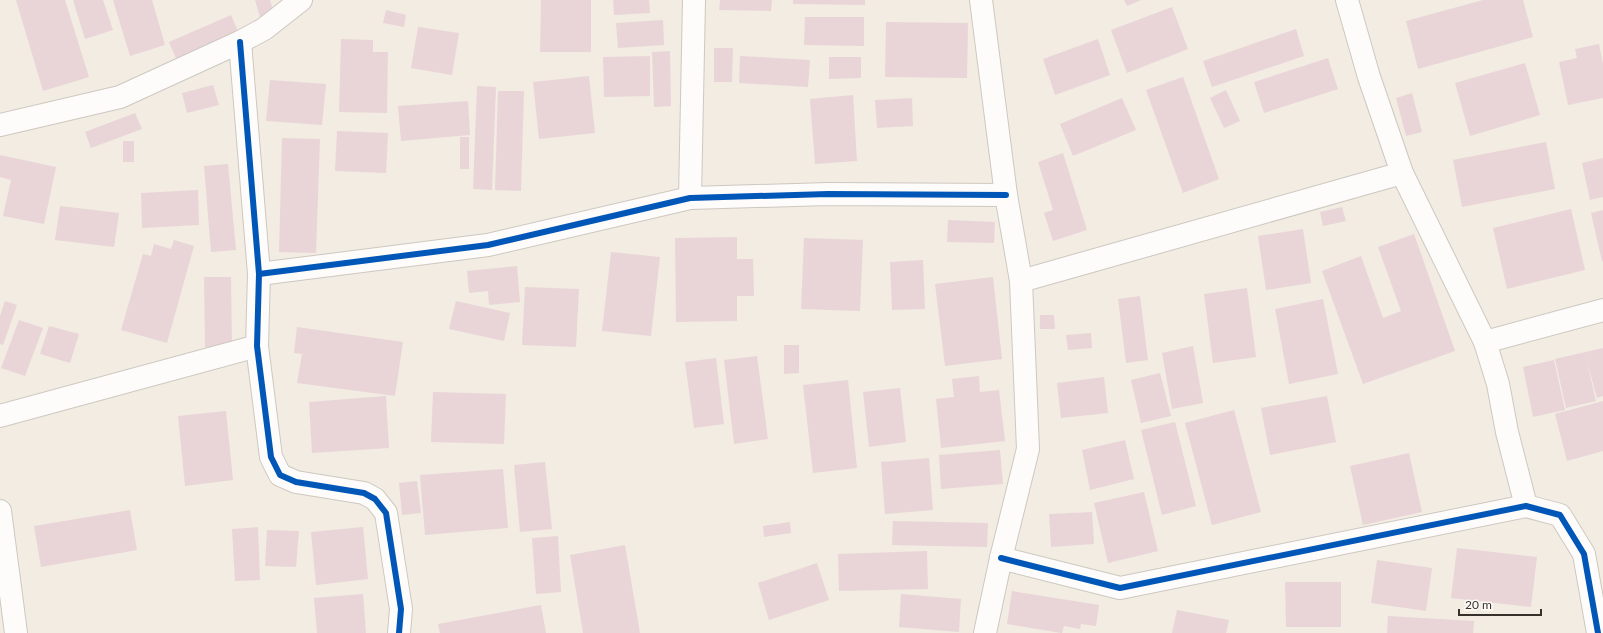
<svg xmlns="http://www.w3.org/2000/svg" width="1603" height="633" viewBox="0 0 1603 633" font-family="Lato,sans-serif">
<rect width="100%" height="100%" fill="#f2ece2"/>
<g fill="#e9d5d8">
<path d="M16 0H65L89 77 43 91Z"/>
<path d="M73 0H103L113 30 85 39Z"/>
<path d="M113 0H152L165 45 130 56Z"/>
<path d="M255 0H270L274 13 260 17Z"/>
<path d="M541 0H591V52H540Z"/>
<path d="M613 0H649L650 13 614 15Z"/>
<path d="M720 0H772L771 11 719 10Z"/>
<path d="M793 0H865V5L793 4Z"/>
<path d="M1124 0H1141L1127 6Z"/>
<path d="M1483 0H1523L1533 37 1418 69 1406 21Z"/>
<path d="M1172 7 1188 49 1127 73 1111 30Z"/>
<path d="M386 10 406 15 404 27 383 23Z"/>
<path d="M231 15 239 34 177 61 169 42Z"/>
<path d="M805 17H864V46L804 45Z"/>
<path d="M663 20 664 45 618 48 616 23Z"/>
<path d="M886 22 968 23 967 78 885 77Z"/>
<path d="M418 27 459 33 452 75 411 68Z"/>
<path d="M1296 29 1304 56 1212 87 1203 61Z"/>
<path d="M341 39 373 40V52H388L387 113 339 112Z"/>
<path d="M1098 39 1110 75 1055 95 1043 59Z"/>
<path d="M1599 44 1603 64V98L1568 105 1559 62 1577 58 1575 49Z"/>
<path d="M714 48H733L732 82H714Z"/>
<path d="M670 51 671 106 654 107 652 52Z"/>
<path d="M650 56V96L604 97 603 57Z"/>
<path d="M740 56 810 60 808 87 739 83Z"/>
<path d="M829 57H861V78L829 79Z"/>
<path d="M1328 58 1338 89 1264 113 1254 82Z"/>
<path d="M1525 63 1540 115 1470 136 1455 83Z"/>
<path d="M589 76 595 133 539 139 533 82Z"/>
<path d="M1183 77 1219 179 1183 193 1146 90Z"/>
<path d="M270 80 326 84 322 125 266 121Z"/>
<path d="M213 85 219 105 187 113 182 93Z"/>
<path d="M477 86 496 87 492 190 473 189Z"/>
<path d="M1226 90 1240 121 1224 128 1210 98Z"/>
<path d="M498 91H524L521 191 495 190Z"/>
<path d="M1412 93 1422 132 1406 136 1396 98Z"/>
<path d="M853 95 857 161 815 164 810 99Z"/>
<path d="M912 98 913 126 877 128 875 100Z"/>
<path d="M1122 98 1136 130 1073 156 1060 124Z"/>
<path d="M468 101 470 135 401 141 398 106Z"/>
<path d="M135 113 142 129 91 148 85 132Z"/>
<path d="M337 131 388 133 386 173 335 171Z"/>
<rect x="460" y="137" width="9" height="32"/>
<path d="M282 138 320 139 316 253 279 252Z"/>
<rect x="123" y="141" width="11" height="21"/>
<path d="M1546 142 1555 189 1462 207 1453 160Z"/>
<path d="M1063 153 1087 230 1053 241 1044 213 1053 210 1038 162Z"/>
<path d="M0 155 56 167 44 224 3 216 11 180 0 177Z"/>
<path d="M1603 158V197L1590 200 1582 163Z"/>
<path d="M228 164 236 250 211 252 204 166Z"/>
<path d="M198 190 199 225 142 228 141 193Z"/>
<path d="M60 206 119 213 114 247 55 240Z"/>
<path d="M1342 207 1346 221 1323 226 1320 212Z"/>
<path d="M1571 209 1585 270 1507 289 1493 228Z"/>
<path d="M1603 210V261H1602L1591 213Z"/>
<path d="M948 220 995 222 994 243 947 242Z"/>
<path d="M1303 229 1311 283 1266 290 1258 236Z"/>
<path d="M1414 234 1455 351 1363 384 1322 271 1361 256 1383 318 1401 311 1378 247Z"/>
<path d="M737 237V259H753L754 296H737V321L676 322 675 238Z"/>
<path d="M804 238 863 240 860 311 801 309Z"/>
<path d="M174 240 194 246 167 343 121 330 143 254 151 256 154 244 171 249Z"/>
<path d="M611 252 660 257 651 336 602 331Z"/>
<path d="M923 260 925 309 892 310 890 262Z"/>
<path d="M517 266 520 302 489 305 488 291 469 293 467 271Z"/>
<path d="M204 277H231L232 347H205Z"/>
<path d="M993 277 1002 359 945 366 935 284Z"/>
<path d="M525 287 579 289 576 347 522 345Z"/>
<path d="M1247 288 1256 357 1213 363 1204 294Z"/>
<path d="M1140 296 1148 360 1126 363 1118 299Z"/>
<path d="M1323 299 1338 374 1289 384 1275 309Z"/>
<path d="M5 301 17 305 3 345 0 344V316Z"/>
<path d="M456 301 510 313 504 341 449 329Z"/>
<path d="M1040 315H1054L1055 329H1040Z"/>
<path d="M19 320 43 328 25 376 1 368Z"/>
<path d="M49 326 79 334 70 363 40 354Z"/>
<path d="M297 327 403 342 395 396 297 383 302 354 294 353Z"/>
<path d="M1091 333 1092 348 1068 350 1066 335Z"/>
<path d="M784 345H799V373L784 374Z"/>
<path d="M1193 346 1203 403 1172 409 1162 353Z"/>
<path d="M1603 348V396L1597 398 1587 362 1596 401 1566 408 1555 359Z"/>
<path d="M757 356 768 439 734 444 724 360Z"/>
<path d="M716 358 724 424 694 428 685 362Z"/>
<path d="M1554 360 1565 410 1533 417 1523 367Z"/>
<path d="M1160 373 1171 416 1141 423 1131 380Z"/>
<path d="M979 376 980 392 999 390 1005 441 941 448 936 399 954 397 952 379Z"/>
<path d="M1104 377 1108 413 1061 418 1057 383Z"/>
<path d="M848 380 857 468 813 473 803 385Z"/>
<path d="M900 388 906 442 869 447 863 392Z"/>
<path d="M433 392 506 394 504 444 431 442Z"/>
<path d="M386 396 389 448 312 453 309 402Z"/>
<path d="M1327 396 1336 442 1270 455 1261 408Z"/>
<path d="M1603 401V451L1567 461 1555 414Z"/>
<path d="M1234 410 1261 512 1212 525 1185 423Z"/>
<path d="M226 411 233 480 185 486 178 416Z"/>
<path d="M1175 422 1196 506 1162 515 1141 430Z"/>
<path d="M1125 440 1134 479 1090 490 1082 450Z"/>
<path d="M1000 450 1003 484 941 489 939 455Z"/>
<path d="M1409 453 1422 512 1363 525 1350 466Z"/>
<path d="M929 458 933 510 885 514 881 462Z"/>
<path d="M545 462 552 529 520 532 514 465Z"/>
<path d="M503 469 508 528 425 535 420 475Z"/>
<path d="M417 481 421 513 402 515 399 483Z"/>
<path d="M1144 492 1158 551 1108 563 1094 503Z"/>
<path d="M130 510 137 550 41 567 34 526Z"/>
<path d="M1092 512 1094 544 1051 547 1049 514Z"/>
<path d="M893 521 988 523 987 547 892 545Z"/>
<path d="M790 522 791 533 764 537 763 526Z"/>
<path d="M258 527 260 580 235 581 232 529Z"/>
<path d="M363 527 368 579 316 585 311 532Z"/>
<path d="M267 530 299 531 296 567 265 566Z"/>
<path d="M558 536 561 592 536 594 532 538Z"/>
<path d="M625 545 640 633H583L570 555Z"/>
<path d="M1457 548 1537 557 1531 607 1451 598Z"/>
<path d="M927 551 928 589 839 591 838 554Z"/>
<path d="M1377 560 1432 568 1426 611 1371 603Z"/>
<path d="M817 563 829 600 769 620 758 583Z"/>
<path d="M1285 582H1341V627H1286Z"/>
<path d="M1012 591 1099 605 1096 626 1081 624 1080 629 1064 626 1062 633H1061L1007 624Z"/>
<path d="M363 594 366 633H317L314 598Z"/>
<path d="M901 594 961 599 959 632 899 627Z"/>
<path d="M541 605 546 633H440L438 624Z"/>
<path d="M1177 610 1229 620 1226 633H1172Z"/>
<path d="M1388 616 1474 621 1473 633H1387Z"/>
</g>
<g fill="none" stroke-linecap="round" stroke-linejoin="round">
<defs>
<g id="street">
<path d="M981 0 1006 195 1021 281 1028 449 1001 558 985 633"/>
<path d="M1347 0 1369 77 1402 173 1485 342 1498 384 1507 432 1526 506"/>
<path d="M240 42 259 274 257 346 271 457 280 475 296 482 364 493 375 499 386 513 401 609 399 633"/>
<path d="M0 125 120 97 240 42 264 29 301 0"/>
<path d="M690 198 694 0"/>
<path d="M259 274 488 245 690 198 828 194 1006 195"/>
<path d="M1021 281 1402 173"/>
<path d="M1485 342 1603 310"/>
<path d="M0 416 257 346"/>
<path d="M0 511 16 633"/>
<path d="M1001 558 1120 588 1526 506 1560 515 1584 554 1598 633"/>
</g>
</defs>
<use href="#street" stroke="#cdc8c0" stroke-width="24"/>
<use href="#street" stroke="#fdfcfb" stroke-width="22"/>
<defs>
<g id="cycleway">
<path d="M240 42 259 274 257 346 271 457 280 475 296 482 364 493 375 499 386 513 401 609 399 633"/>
<path d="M259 274 488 245 690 198 828 194 1006 195"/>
<path d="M1001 558 1120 588 1526 506 1560 515 1584 554 1598 633"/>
</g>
</defs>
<use href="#cycleway" stroke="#fefbf8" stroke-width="8"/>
<use href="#cycleway" stroke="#0057b8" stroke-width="6"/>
</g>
<path d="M1459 609v6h82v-6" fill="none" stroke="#36312b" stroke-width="2"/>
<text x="1465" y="609" font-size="12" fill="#36312b" stroke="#fefbf8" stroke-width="3" paint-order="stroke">20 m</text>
</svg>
